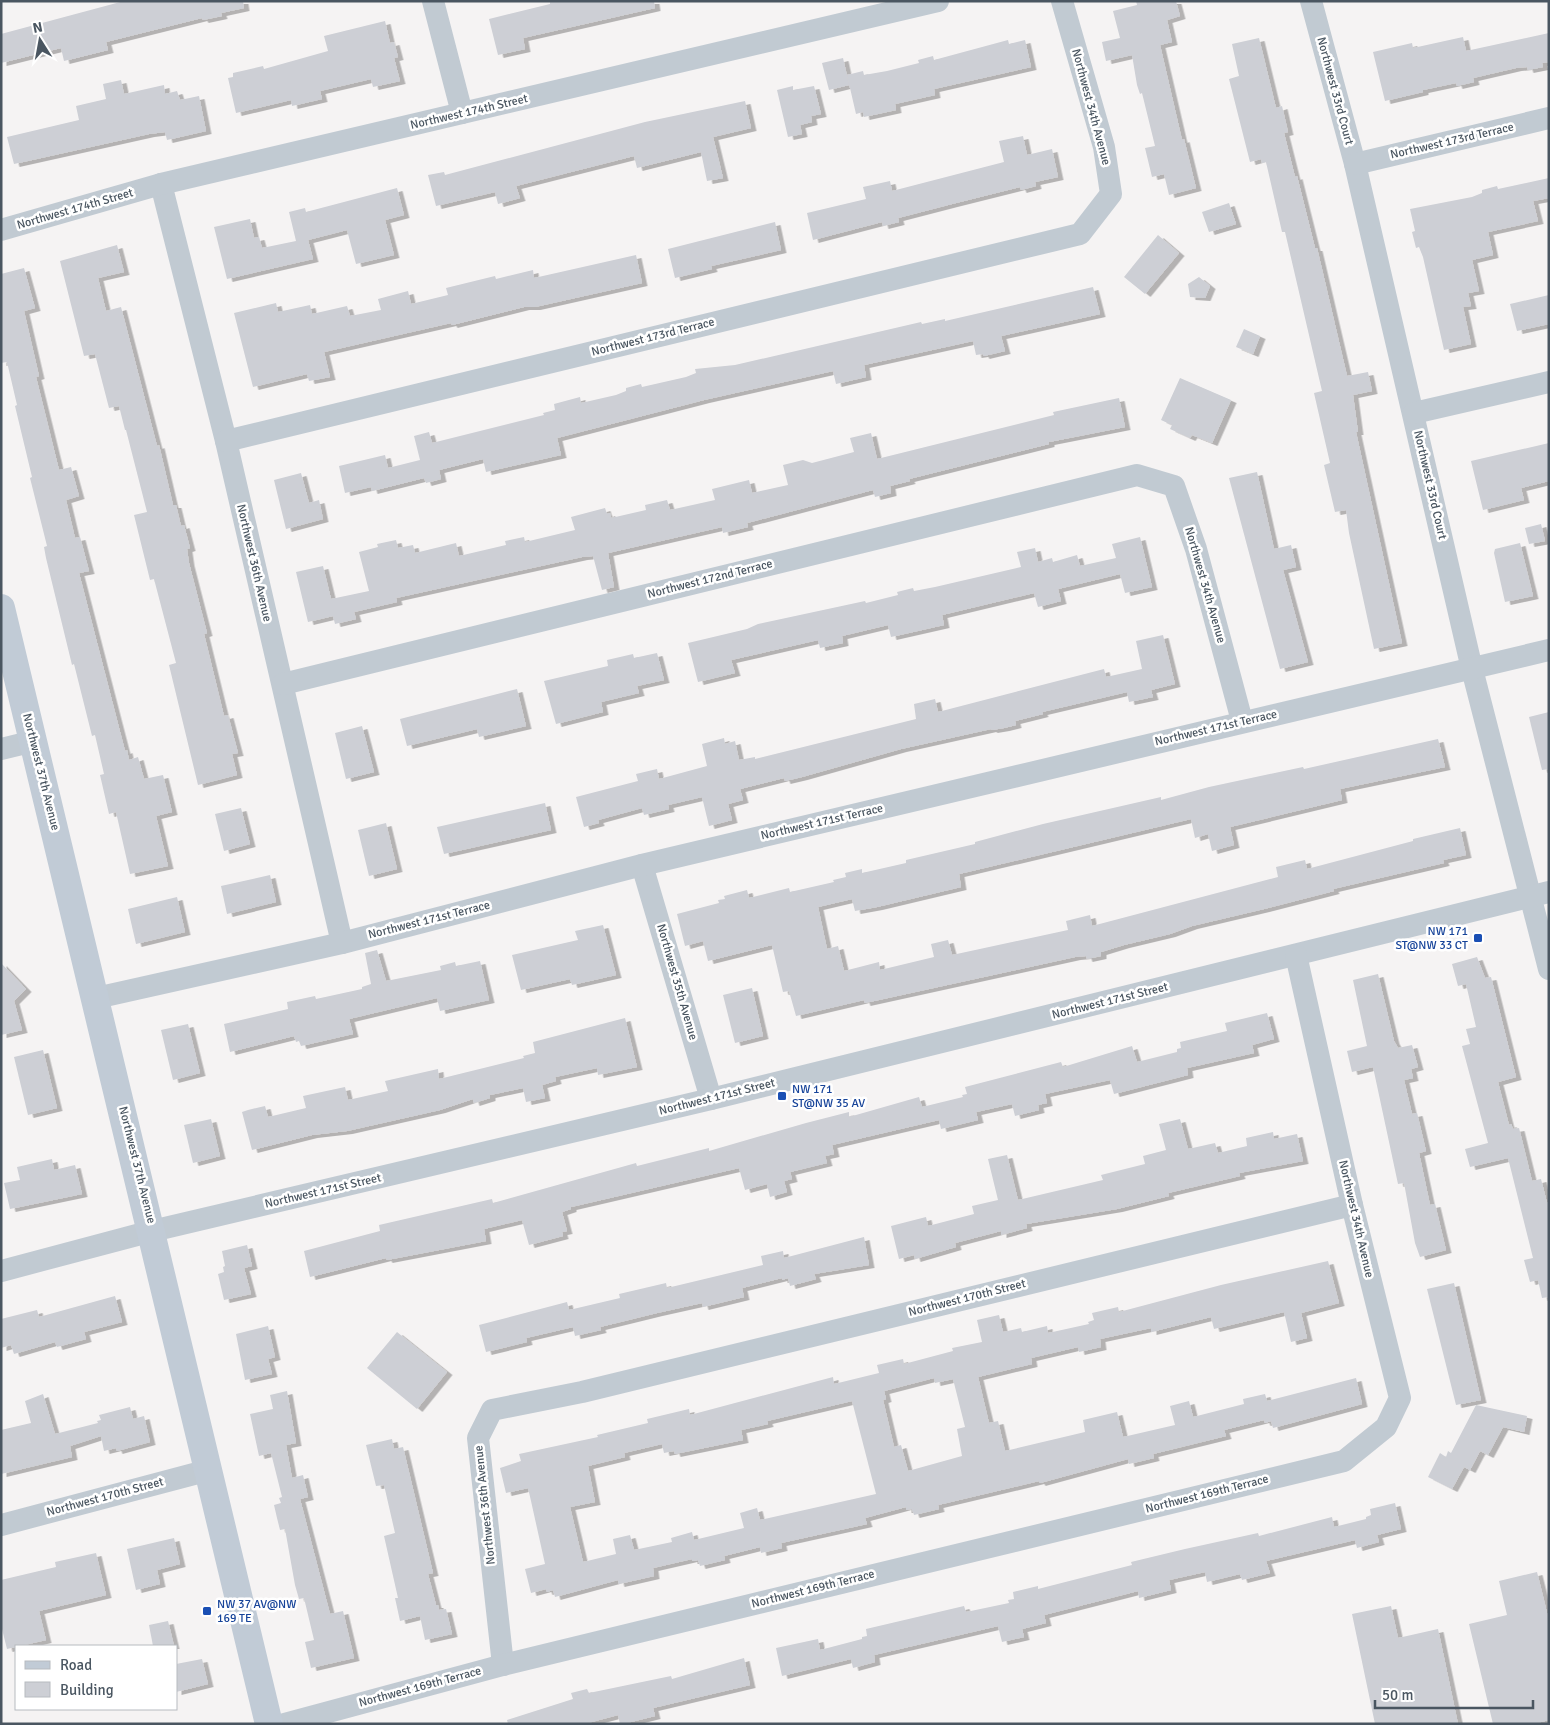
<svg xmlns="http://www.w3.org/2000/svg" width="1550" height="1725" viewBox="0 0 1550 1725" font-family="Signika,sans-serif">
<defs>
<filter id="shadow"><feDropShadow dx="5.5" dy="3" stdDeviation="0" flood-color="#0004"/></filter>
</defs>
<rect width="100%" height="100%" fill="#f5f3f3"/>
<g fill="#cdcfd5" fill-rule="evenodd" filter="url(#shadow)">
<path d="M124 1H243L244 8 221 13 222 16 203 20 202 18 106 42 108 50 64 61 61 48 1 63V34Z"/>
<path d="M550 1H654L655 8 523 38 525 49 498 55 489 19 550 4Z"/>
<path d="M1136 1H1176L1180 16 1167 20 1172 42 1160 45 1182 140 1184 139 1196 188 1169 195 1164 174 1152 177 1145 148 1155 146 1142 93 1140 94 1137 85 1132 55 1106 61 1102 42 1120 38 1113 11 1137 5Z"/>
<path d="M385 21 390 43 394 42 398 57 394 58 400 81 373 87 371 79 320 91 322 99 292 106 291 100 236 113 228 78 233 77V73L263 66 264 69 328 51 324 36Z"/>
<path d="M1549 33V62L1542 63 1543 67 1528 70 1527 67 1516 68 1473 78 1474 82 1457 86 1456 83 1423 90V92L1385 101 1373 52 1412 43 1413 48 1463 37 1466 51Z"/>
<path d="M1259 38 1276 108 1282 106 1288 132 1284 133 1295 177 1297 176 1315 248H1317L1347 376 1368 372 1372 391 1353 395 1358 432H1356L1402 643 1374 649 1349 533 1346 510 1335 512 1324 465 1330 463 1314 393 1322 391 1285 232H1282L1266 162 1262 163 1261 159 1250 162 1229 79 1239 76 1232 44Z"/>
<path d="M1008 40 1009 44 1025 40 1031 67 934 89 935 95 895 104 896 110 864 117 863 112 856 114 847 75 863 71 864 75 887 71 919 63 918 60 933 56 934 60Z"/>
<path d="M843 58 849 85 829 90 822 63Z"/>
<path d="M121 80 124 94 164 85 165 94 177 91 180 100 199 96 206 131 167 140 165 132 149 134 14 164 7 137 79 120 76 106 106 99 103 84Z"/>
<path d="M793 86V90L814 86 821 114 811 116 812 122 800 125 802 134 788 137 777 90Z"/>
<path d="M745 101 751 128 713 137 723 178 707 181 701 152 637 168 634 156 516 186 520 198 498 204 495 192 436 206 428 175 444 172 445 175 645 122Z"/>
<path d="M1023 136 1027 155 1052 149 1058 177 1035 182 1036 186 1021 190 1020 187 952 204 898 218 899 222 883 226 882 222 813 240 807 213 866 199 863 187 890 181 892 191 1004 162 999 141Z"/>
<path d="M1549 178V198L1533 201 1538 221 1488 232 1493 255 1472 260 1479 291 1468 293 1471 306 1463 307 1471 344 1444 350 1423 257 1419 247 1416 248 1412 232 1415 231 1410 209 1472 197 1482 193V190L1497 186 1498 189Z"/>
<path d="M397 188 404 215 385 220 394 255 356 264 347 230 308 240 313 259 227 279 214 227 250 219 254 238 259 237 262 248 296 241 289 212 305 208 306 212Z"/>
<path d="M1229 203 1236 224 1209 232 1202 212Z"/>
<path d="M775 222 781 250 711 266 712 269 675 278 668 249Z"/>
<path d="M1158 235 1179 253 1145 294 1124 277Z"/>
<path d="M117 245 124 272 98 278 106 311 121 307 157 446 159 445 173 505H176L181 526 184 525 190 548 187 549 189 563 207 633 204 634 224 716 228 715 238 753 232 754 237 775 198 785 169 665 176 663 154 579 150 580 134 515 147 512 126 430H125L119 406 109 408 95 354 84 356 60 261Z"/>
<path d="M636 255 642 283 535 307H524L452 325 451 323 324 352 330 377 309 381 307 374 253 387 234 313 276 303 278 312 310 305 312 314 347 306 350 316 381 310 378 299 408 291 411 304 448 295 446 288 495 276 496 279 533 270 534 278Z"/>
<path d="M24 268 35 308 24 311 39 376 36 377 59 470 71 467 79 496 66 500 75 538 80 537 89 571 79 573 125 751 127 750 129 760 138 757 144 779 163 775 172 812 156 816 168 866 130 874 116 812 109 814 100 775 104 774 95 735 92 736 74 664 72 665 46 558 44 547 47 546 30 478 32 477 15 406 17 405 7 362 1 363V274Z"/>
<path d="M1199 277 1210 286 1205 298 1190 297 1188 284Z"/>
<path d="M1093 287 1100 314 1001 336 1005 351 984 356 983 354 976 355 973 341 864 365 866 377 836 384 833 371 704 400 557 438 561 455 486 472 483 459 439 470 441 479 426 483 424 478 372 491 371 487 345 493 339 466 385 455 388 468 420 460 414 436 429 432 432 443 544 415 543 413 555 410 554 404 580 397 581 403 616 395 626 391V388L641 384 642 387 686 377 696 373 695 369 735 365 921 322 922 324 945 319V321Z"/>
<path d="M1549 295V324L1517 331 1510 304Z"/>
<path d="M1244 329 1260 336 1253 354 1236 347Z"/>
<path d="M1180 378 1231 400 1212 443 1192 435 1190 438 1170 429 1172 425 1161 420Z"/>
<path d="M1119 398 1125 427 1049 442V444L909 479 910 481 890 486 891 493 875 497 873 490 747 523 748 527 723 533 722 527 608 553 614 587 602 590 593 556 582 557 396 598 397 602 354 612 356 619 335 624 333 616 308 622 296 572 323 566 331 599 369 591 359 552 378 547 377 544 396 540 398 548 413 545 415 553 456 543 459 556 506 545 505 541 524 537 525 542 575 530 571 517 605 508 607 514 610 513 611 518 646 510 645 505 667 500 670 510 715 500 712 489 749 480 752 493 788 485 783 465 803 460 812 463 854 452 850 438 871 433 877 459 1054 415 1053 412Z"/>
<path d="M1549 443V481L1521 488 1524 500 1483 510 1471 461Z"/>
<path d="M1257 472 1274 549 1291 545 1296 567 1283 570 1308 662 1280 669 1229 478Z"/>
<path d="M301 473 309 503 319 500 323 519 286 529 274 480Z"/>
<path d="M1541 524 1545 541 1529 544 1525 528Z"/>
<path d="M1140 537 1152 587 1125 593 1120 574 1058 589 1061 601 1038 607 1034 593 942 615 944 625 891 637 888 625 842 636 843 643 820 648 818 640 731 660 735 673 698 682 688 643 747 629 758 624 865 601 866 603 898 595 897 592 913 588 914 591 935 587 1021 567 1017 552 1035 548 1038 562 1052 558 1053 562 1077 555 1080 566 1116 558 1112 544Z"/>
<path d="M1520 543 1533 596 1505 602 1494 553 1495 549Z"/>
<path d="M1163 635 1175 684 1151 690 1153 697 1129 702 1127 692 1042 712 1043 714 1015 721 1016 725 1004 728 992 730 991 729 901 749 802 777 785 781 784 778 740 789 743 800 728 804 732 820 709 826 702 797 668 805 669 809 644 815 642 808 598 820 599 823 584 827 576 797 638 781 636 774 657 769 659 779 707 766 702 744 724 738 725 744 735 741 739 760 755 757V759L916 719 914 704 935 699 938 712 1104 669 1106 677 1142 669 1136 641Z"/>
<path d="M657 653 664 680 637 686 639 693 601 702 603 712 556 724 544 681 608 666 607 660 633 654 634 658Z"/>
<path d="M517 689 526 726 479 737 477 729 407 746 400 719Z"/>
<path d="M1549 712V769L1542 770 1529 717Z"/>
<path d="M362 726 374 772 346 779 335 733Z"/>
<path d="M1438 739 1445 767 1340 789 1342 800 1230 827 1234 845 1212 851 1208 834 1195 838 1191 819 959 874 961 887 877 907 855 911 852 899 818 907 827 949 838 946 844 971 879 962 880 970 934 957 931 944 948 940 952 955 1068 930 1066 921 1090 915 1092 926 1278 877 1276 867 1305 860 1307 869 1413 841V839L1460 828 1466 855 1443 860 1444 863 1333 889 1334 891 1264 909 1192 926 1170 934 1124 945 1101 952V956L1087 959 1086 956 1075 957 865 1003 864 1000 796 1016 789 991 783 992 772 945 708 961 703 941 685 946 677 914 719 903 718 900 725 899 724 896 747 890 749 898 789 888 790 892 834 882 833 880 846 877 845 873 862 869V873L906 863V860L975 844V842L1043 824 1161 797V800L1209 787 1303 767 1304 769Z"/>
<path d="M545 803 551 830 444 854 437 827Z"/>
<path d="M241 808 250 844 224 851 215 814Z"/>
<path d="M386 823 397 869 369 876 358 830Z"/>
<path d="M270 875 276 902 227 914 221 886Z"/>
<path d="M177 897 185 932 136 944 128 909Z"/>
<path d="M603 925 616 975 572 985 570 979 521 990 512 955 578 940 575 931Z"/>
<path d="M377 950 386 981 441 970 440 966 455 962 456 966 480 961 489 1000 440 1011 437 998 349 1019 353 1034 301 1046 299 1041 296 1042 294 1036 230 1052 224 1024 288 1009 287 1002 315 996 316 999 362 989V987L371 984 365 953Z"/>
<path d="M1477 957 1485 978 1491 977 1516 1077 1498 1082 1509 1125 1511 1124 1513 1129 1519 1128 1532 1181 1541 1179 1547 1203 1549 1202V1297L1542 1298 1538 1280 1530 1282 1524 1260 1533 1258 1508 1158 1470 1167 1465 1149 1488 1143 1462 1046 1470 1044 1466 1029 1476 1027 1466 984 1458 986 1452 964Z"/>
<path d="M1 963 26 989 14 1001 22 1030 1 1035Z"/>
<path d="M1378 974 1394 1041 1398 1048 1412 1045 1418 1067 1411 1069 1413 1078 1404 1080 1412 1114 1417 1113 1426 1151 1419 1153 1430 1205 1435 1204 1446 1250 1420 1257 1415 1243 1404 1183 1398 1184 1373 1067 1352 1072 1347 1051 1367 1046 1353 980Z"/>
<path d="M752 988 763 1036 735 1043 723 995Z"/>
<path d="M1267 1013 1274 1039 1252 1045 1254 1053 1187 1068 1188 1075 1114 1094 1110 1080 1045 1094 1047 1103 1038 1105 1039 1110 1015 1116 1012 1104 976 1112 978 1120 941 1129 939 1120 832 1145 834 1154 825 1156 827 1163 790 1172 792 1179 784 1181 787 1192 770 1197 767 1184 745 1190 739 1168 571 1207V1209L562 1212 567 1231 562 1232 563 1236 529 1245 522 1220 484 1229 486 1241 387 1260 386 1258 310 1277 304 1251 380 1231 379 1225 492 1199 493 1203 636 1163 637 1166 709 1148V1151L806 1123 849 1112V1117L919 1097 922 1107 963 1097 962 1095 967 1094 965 1087 1061 1062 1063 1067 1132 1046 1137 1062 1177 1052V1049L1181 1048 1180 1042 1227 1031 1225 1023Z"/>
<path d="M625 1018 637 1067 598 1075 597 1068 555 1077 556 1081 542 1085 545 1098 526 1102 523 1088 490 1095V1098L474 1103 473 1099 440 1110 347 1131 312 1135 252 1150 242 1112 248 1110 265 1106 268 1117 306 1108 303 1096 345 1087 348 1100 388 1091 385 1081 438 1069 439 1079 524 1058 523 1056 535 1053 533 1042Z"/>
<path d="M188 1024 200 1073 173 1080 161 1030Z"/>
<path d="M43 1050 57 1108 28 1115 14 1057Z"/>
<path d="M211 1119 220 1156 193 1163 184 1125Z"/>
<path d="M1180 1119 1188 1149 1215 1143 1218 1153 1247 1146 1246 1138 1273 1132 1274 1139 1297 1134 1303 1161 1239 1173 1240 1176 1168 1193 1169 1196 1117 1209 1026 1224 1027 1228 1001 1235V1231L955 1243 956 1247 915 1259 914 1255 899 1259 891 1226 926 1217 928 1226 974 1214 972 1206 998 1200 988 1159 1007 1155 1018 1200 1103 1180 1101 1175 1145 1164 1143 1156 1166 1150 1159 1124Z"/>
<path d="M52 1159 54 1170 75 1165 82 1194 10 1209 4 1183 20 1180 17 1167Z"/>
<path d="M864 1237 869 1265 814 1274 816 1279 790 1286 788 1278 782 1280V1278L742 1288 744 1297 703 1307 702 1303 657 1313 600 1327 601 1330 575 1336 573 1327 526 1338 527 1342 486 1352 479 1325 567 1302 569 1310 620 1298 619 1294 666 1283 667 1288 763 1265 761 1256 783 1251 784 1258Z"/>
<path d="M247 1245 252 1266 244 1268 251 1294 224 1300 218 1274 224 1272 223 1267 225 1266 222 1251Z"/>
<path d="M1328 1261 1339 1303 1301 1313 1307 1338 1291 1342 1284 1312 1214 1329 1211 1317 1151 1332V1328L1100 1339 1101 1347 1079 1352 1078 1347 1031 1358 1032 1364 978 1377 989 1423 998 1421 1005 1451 1085 1432 1083 1420 1117 1412 1123 1437 1175 1425 1170 1406 1189 1401 1193 1417 1244 1404 1243 1399 1265 1394 1267 1401 1356 1378 1362 1404 1273 1428 1271 1421 1265 1423 1264 1420 1224 1430 1226 1436 1153 1454 1154 1458 1129 1464 1128 1459 1040 1483 1039 1481 938 1505 939 1509 914 1515 912 1509 906 1510V1507L865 1518 867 1524 781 1543 782 1548 761 1553 760 1547 724 1556 725 1560 700 1566 698 1560 692 1561V1559L653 1568 654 1576 619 1584 618 1580 555 1597 553 1590 547 1592 546 1589 531 1593 525 1569 545 1564 531 1501 528 1488 506 1493 500 1468 521 1461 519 1454 598 1437 597 1435 648 1423 647 1419 689 1409 690 1415 833 1377 834 1384 879 1373 877 1365 903 1359 904 1364 953 1351 952 1348 982 1342 977 1320 999 1315 1003 1332 1021 1328 1022 1332 1047 1326 1048 1333 1089 1324 1088 1322 1094 1320 1092 1313 1118 1307 1119 1312 1221 1285ZM934 1378 935 1383 953 1379 965 1427 957 1429 962 1456 908 1471 901 1445 894 1447 883 1400 886 1399 884 1391ZM852 1401 876 1494 760 1520 757 1508 740 1513 744 1528 694 1540 692 1532 671 1538 672 1542 634 1550 630 1535 613 1539 616 1554 583 1562 570 1507 595 1502 588 1466 625 1457 624 1453 662 1444 664 1453 674 1451 675 1454 743 1440 741 1430 768 1424 767 1421Z"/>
<path d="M1454 1283 1481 1400 1456 1405 1427 1289Z"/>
<path d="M115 1296 122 1322 84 1332 86 1339 57 1347 55 1342 14 1354 11 1345 1 1348V1319L37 1310 39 1317Z"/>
<path d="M268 1326 275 1357 268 1359 272 1374 245 1380 236 1334Z"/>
<path d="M397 1332 447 1372 417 1409 367 1368Z"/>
<path d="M287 1391 296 1443 286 1445 292 1478 303 1475 308 1497 300 1499 330 1614 343 1611 354 1658 311 1668 305 1642 314 1640 304 1598 299 1599 295 1585 285 1529 280 1530 277 1518 274 1505 281 1503 279 1498 282 1497 271 1453 259 1456 250 1414 273 1409 270 1395Z"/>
<path d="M43 1394 55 1434 98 1423 97 1421 101 1420 99 1415 130 1407 133 1419 144 1416 150 1442 117 1451 116 1448 104 1451 101 1436 70 1446 72 1457 1 1474V1430L31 1423 25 1401Z"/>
<path d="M1476 1405 1527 1416 1524 1432 1503 1427 1488 1455 1480 1451 1470 1470 1464 1467 1452 1489 1428 1477 1440 1453 1446 1457 1448 1451 1451 1453Z"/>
<path d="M392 1439 394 1449 403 1447 433 1573 428 1574 436 1605H438L439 1610 446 1609 452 1634 425 1640 420 1616 400 1621 395 1598H398L384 1536 395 1533 384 1485 376 1486 366 1445Z"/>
<path d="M1395 1503 1401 1529 1377 1535 1379 1542 1357 1548 1355 1540 1266 1561 1270 1573 1242 1580 1240 1574 1207 1582 1205 1572 1169 1580 1171 1590 1139 1598 1138 1591 1044 1615 1046 1623 1022 1629 1024 1637 1002 1642 998 1626 874 1655 875 1662 853 1668 851 1659 782 1676 776 1648 818 1639 820 1650 862 1639V1637L867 1636 866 1629 964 1606 966 1612 1009 1603 1008 1600 1014 1599 1013 1592 1038 1586V1589L1132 1565 1131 1562 1185 1549 1258 1533 1259 1536 1332 1517 1334 1527 1366 1519V1517L1371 1515 1370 1509Z"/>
<path d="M174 1538 180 1564 157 1570 160 1584 136 1590 127 1549Z"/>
<path d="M96 1553 106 1595 39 1611 46 1640 7 1649 1 1625V1580L56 1567 55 1562Z"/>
<path d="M1537 1572 1549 1621V1720L1533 1724H1493L1469 1624 1507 1615 1499 1581Z"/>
<path d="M1391 1606 1398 1638 1438 1629 1458 1724H1375L1352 1614Z"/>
<path d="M168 1621 174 1646H153L149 1625Z"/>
<path d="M744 1658 750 1685 653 1708 655 1716 623 1724H620L618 1715 584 1724H508L507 1720 573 1699 571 1693 587 1689 589 1693 671 1676 672 1679Z"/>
<path d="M202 1659 208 1684 176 1692V1664Z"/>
</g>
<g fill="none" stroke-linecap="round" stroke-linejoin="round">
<g stroke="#c1cad2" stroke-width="22">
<path d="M433 1 462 113"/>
<path d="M1311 1 1355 164 1472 669 1549 969"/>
<path d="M1355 164 1549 118"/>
<path d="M161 184 226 441 342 943"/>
<path d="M1 230 161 184 938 1"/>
<path d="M1414 413 1549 382"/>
<path d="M226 441 1080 234 1111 194 1104 147 1062 1"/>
<path d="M283 684 1137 475 1174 486 1196 549 1242 721"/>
<path d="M1 749 34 741"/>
<path d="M642 865 711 1099"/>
<path d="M96 998 342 943 642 865 1549 650"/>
<path d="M1 1271 152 1231 711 1099 1549 892"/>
<path d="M1 1525 209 1470"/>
<path d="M503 1665 478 1438 492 1410 582 1392 1352 1205"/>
<path d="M284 1724 503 1665 1344 1461 1386 1427 1400 1398 1352 1205 1296 955"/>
</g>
<path stroke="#c1cbd6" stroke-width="28" d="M1 608 269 1724"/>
</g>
<g fill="#1a4fb4" stroke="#fff" stroke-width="2">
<rect x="1473" y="933" width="10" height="10" rx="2.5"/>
<rect x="777" y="1091" width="10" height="10" rx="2.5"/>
<rect x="202" y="1606" width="10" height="10" rx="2.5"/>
</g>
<g text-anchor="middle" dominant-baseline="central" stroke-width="5" stroke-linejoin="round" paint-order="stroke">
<g font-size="12" fill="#4a5661" stroke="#fff">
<text transform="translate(1335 91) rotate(75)">Northwest 33rd Court</text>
<text transform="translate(1091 107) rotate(75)">Northwest 34th Avenue</text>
<text transform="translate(469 112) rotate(-13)">Northwest 174th Street</text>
<text transform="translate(1452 141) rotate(-13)">Northwest 173rd Terrace</text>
<text transform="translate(75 209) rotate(-16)">Northwest 174th Street</text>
<text transform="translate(653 337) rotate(-14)">Northwest 173rd Terrace</text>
<text transform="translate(1430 485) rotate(77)">Northwest 33rd Court</text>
<text transform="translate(254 563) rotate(77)">Northwest 36th Avenue</text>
<text transform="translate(710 579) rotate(-14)">Northwest 172nd Terrace</text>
<text transform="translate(1205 585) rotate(74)">Northwest 34th Avenue</text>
<text transform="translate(1216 728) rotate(-13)">Northwest 171st Terrace</text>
<text transform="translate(41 772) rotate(76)">Northwest 37th Avenue</text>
<text transform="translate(822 822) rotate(-13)">Northwest 171st Terrace</text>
<text transform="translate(429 920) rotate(-14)">Northwest 171st Terrace</text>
<text transform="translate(677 982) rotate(74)">Northwest 35th Avenue</text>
<text transform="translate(1110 1001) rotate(-14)">Northwest 171st Street</text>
<text transform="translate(717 1097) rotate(-14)">Northwest 171st Street</text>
<text transform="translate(137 1165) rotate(76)">Northwest 37th Avenue</text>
<text transform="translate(323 1191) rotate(-13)">Northwest 171st Street</text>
<text transform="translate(1356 1219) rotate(77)">Northwest 34th Avenue</text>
<text transform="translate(967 1298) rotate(-14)">Northwest 170th Street</text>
<text transform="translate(1207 1494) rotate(-14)">Northwest 169th Terrace</text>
<text transform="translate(105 1497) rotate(-15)">Northwest 170th Street</text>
<text transform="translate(485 1505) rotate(-96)">Northwest 36th Avenue</text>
<text transform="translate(813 1589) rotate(-14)">Northwest 169th Terrace</text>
<text transform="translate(420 1687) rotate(-15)">Northwest 169th Terrace</text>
</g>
<g font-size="12" fill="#164399" stroke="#fff" text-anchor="start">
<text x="1468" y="931" text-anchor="end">NW 171<tspan x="1468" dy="14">ST@NW 33 CT</tspan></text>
<text x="792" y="1089">NW 171<tspan x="792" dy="14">ST@NW 35 AV</tspan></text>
<text x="217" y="1604">NW 37 AV@NW<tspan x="217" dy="14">169 TE</tspan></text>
</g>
</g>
<rect width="1550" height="1725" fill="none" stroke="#4a5661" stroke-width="5"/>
<rect x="15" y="1645" width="162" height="65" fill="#ffffff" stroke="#b7bbc0"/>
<rect x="25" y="1661" width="25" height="8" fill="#c1cbd6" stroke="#b7bbc0"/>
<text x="60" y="1670" font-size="15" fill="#4a5661">Road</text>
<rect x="25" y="1682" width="25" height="15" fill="#cdcfd5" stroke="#b7bbc0"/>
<text x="60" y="1695" font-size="15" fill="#4a5661">Building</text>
<g transform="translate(40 40) rotate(349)" stroke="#ffffff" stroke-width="4" paint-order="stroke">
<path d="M0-4L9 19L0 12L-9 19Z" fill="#4a5661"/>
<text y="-8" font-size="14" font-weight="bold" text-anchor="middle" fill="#4a5661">N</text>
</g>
<path d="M1375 1700v8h158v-8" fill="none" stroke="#4a5661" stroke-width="2.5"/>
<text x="1382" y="1700" font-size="15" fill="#4a5661" stroke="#ffffff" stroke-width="4" paint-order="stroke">50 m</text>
</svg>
